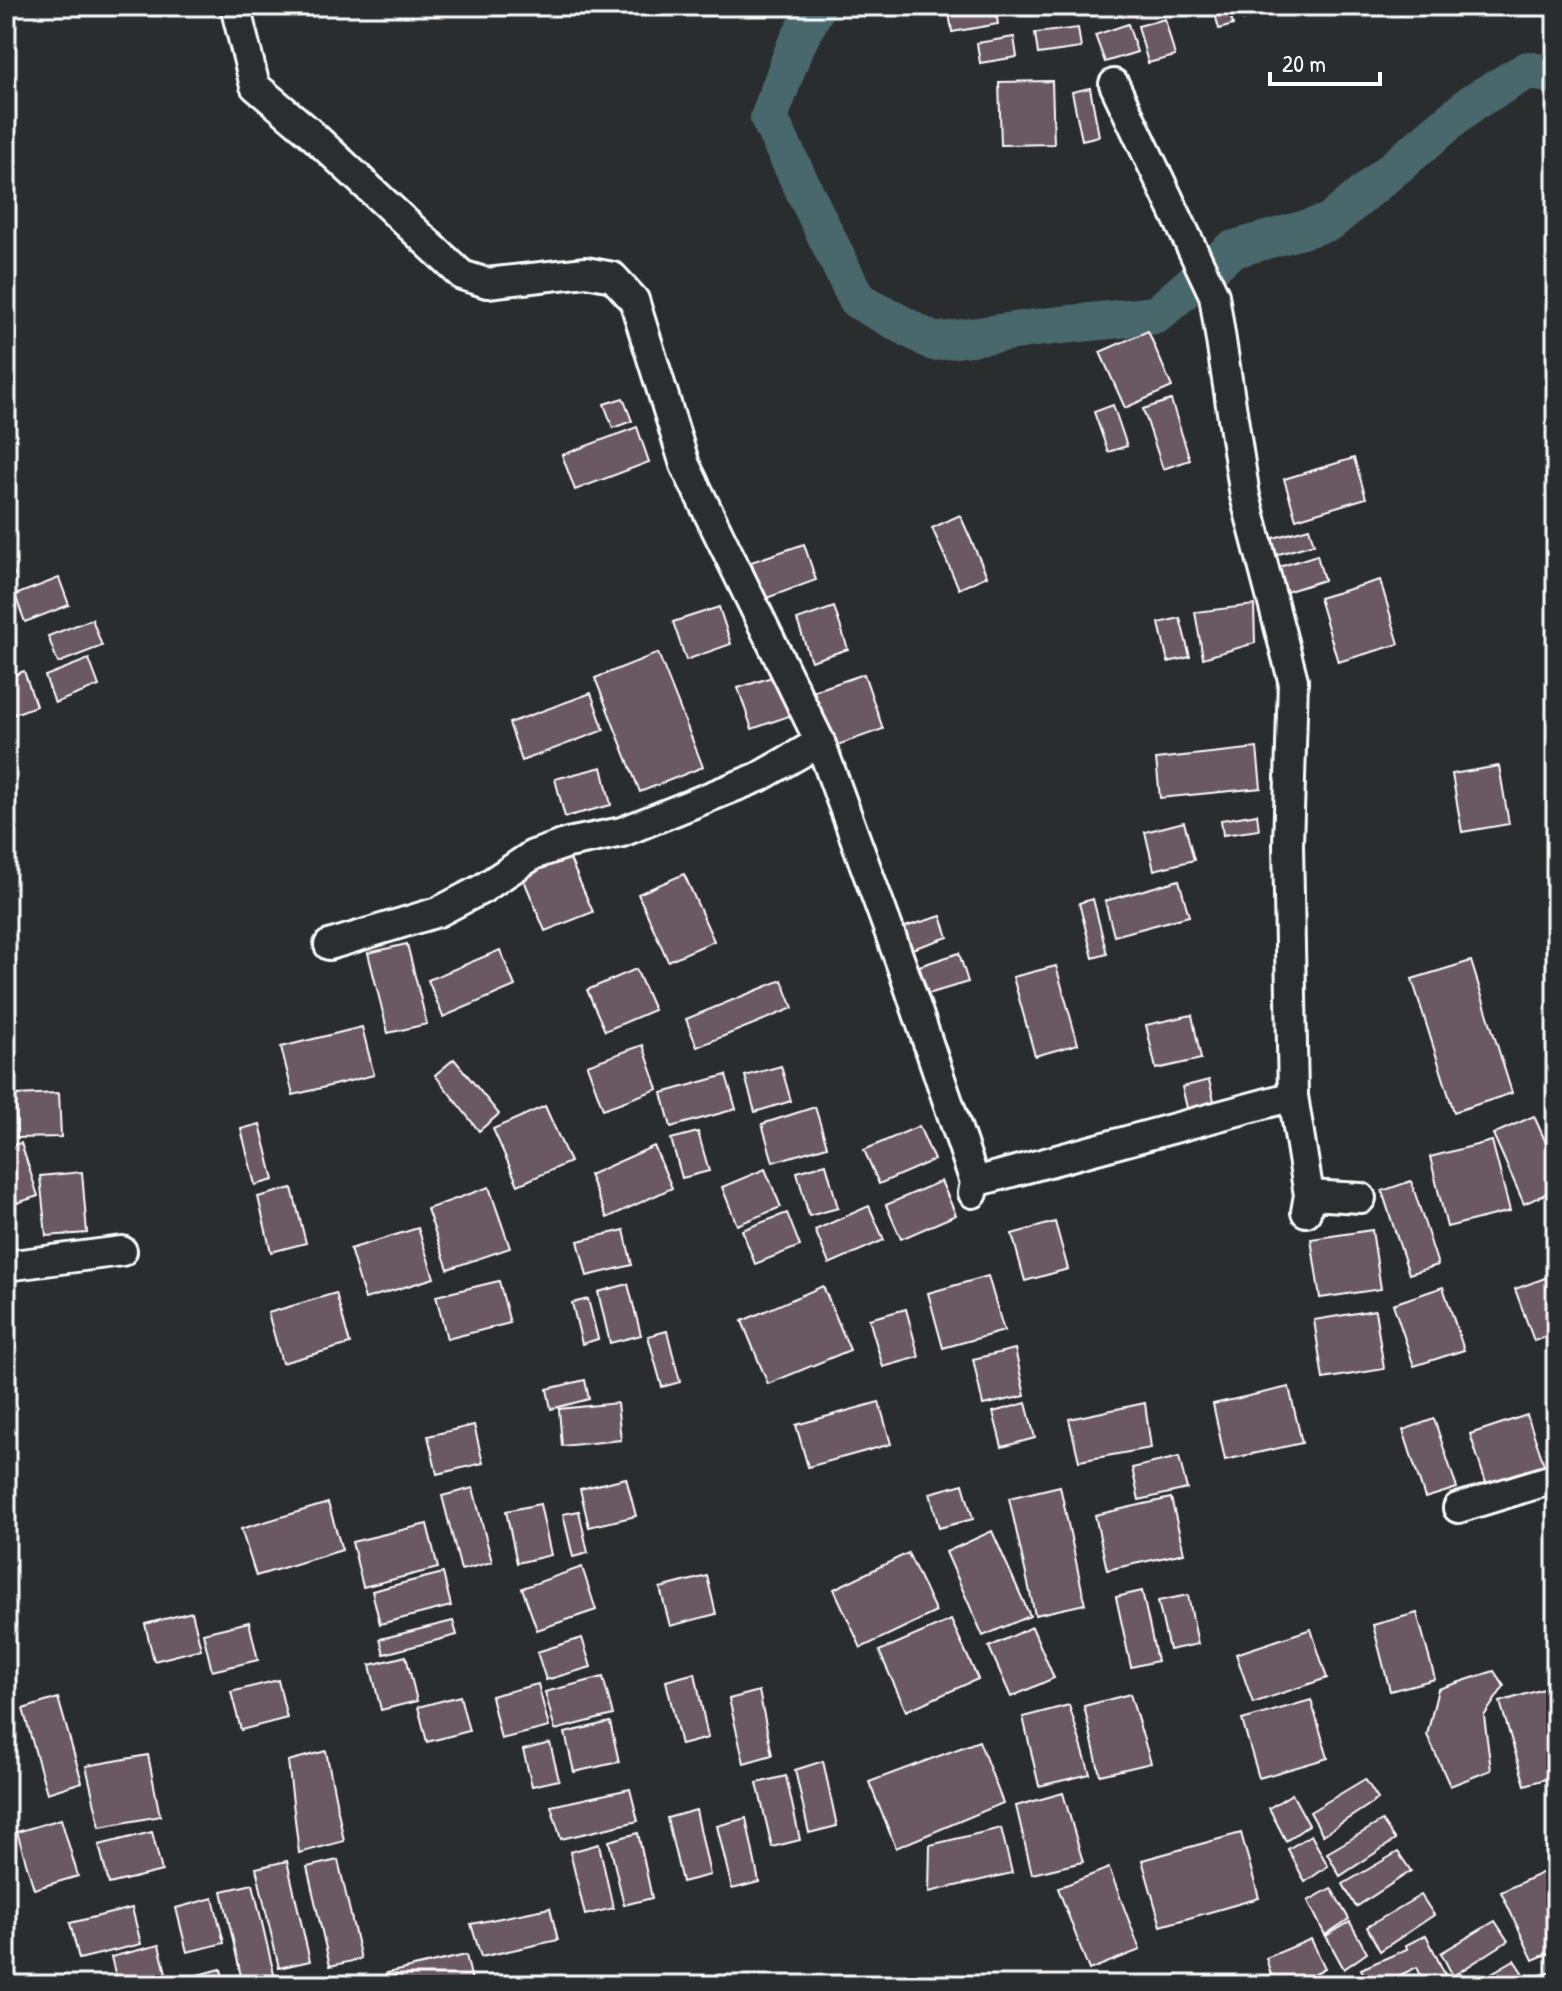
<svg xmlns="http://www.w3.org/2000/svg" width="1562" height="1991" viewBox="0 0 1562 1991" font-family="'Patrick Hand',sans-serif">
<rect width="100%" height="100%" fill="#2a2d2e"/>
<filter id="ink" filterUnits="userSpaceOnUse"><feTurbulence type="fractalNoise" baseFrequency=".0125" numOctaves="2"/><feDisplacementMap in="SourceGraphic" scale="16" xChannelSelector="R" yChannelSelector="G"/><feConvolveMatrix kernelMatrix="1 2 1 2 8 2 1 2 1" color-interpolation-filters="sRGB"/></filter>
<g filter="url(#ink)">
<g fill="none" stroke-linecap="round" stroke-linejoin="round">
<path stroke="#49676c" stroke-width="38" d="M817 6 794 49 769 118 857 300 934 342 1043 327 1156 315 1231 250 1330 222 1473 102 1528 70 1556 76"/>
</g>
<g fill="#6a5962" stroke="#fff" stroke-width="2">
<path d="M948 6H995L998 24 952 32Z"/>
<path d="M1213 6H1228L1233 25 1219 29Z"/>
<path d="M1239 6H1274L1276 11 1243 20Z"/>
<path d="M1398 6H1431L1400 15Z"/>
<path d="M1165 19 1175 56 1148 63 1138 26Z"/>
<path d="M1128 24 1137 52 1105 62 1095 35Z"/>
<path d="M1078 28 1081 48 1038 54 1035 33Z"/>
<path d="M1014 37 1017 57 980 63 977 43Z"/>
<path d="M1052 81 1054 144 1001 145 999 82Z"/>
<path d="M1090 88 1099 136 1082 140 1072 92Z"/>
<path d="M1148 331 1172 387 1125 408 1100 352Z"/>
<path d="M623 398 632 421 613 428 604 404Z"/>
<path d="M1171 400 1190 460 1163 469 1143 409Z"/>
<path d="M1113 405 1127 446 1108 452 1094 412Z"/>
<path d="M637 427 649 462 575 490 562 455Z"/>
<path d="M1354 458 1366 498 1296 519 1284 479Z"/>
<path d="M960 515 987 576 959 589 932 528Z"/>
<path d="M1309 528 1314 544 1268 557 1263 541Z"/>
<path d="M804 544 816 580 764 599 751 562Z"/>
<path d="M6 551 14 575 6 578Z"/>
<path d="M1317 555 1324 580 1286 592 1279 567Z"/>
<path d="M59 578 69 605 25 622 15 595Z"/>
<path d="M1380 580 1399 644 1338 662 1319 598Z"/>
<path d="M1254 605 1255 643 1203 658 1195 612Z"/>
<path d="M719 607 731 644 686 660 673 622Z"/>
<path d="M834 607 848 649 811 661 797 620Z"/>
<path d="M1180 618 1190 657 1168 662 1159 623Z"/>
<path d="M92 619 102 646 58 663 48 636Z"/>
<path d="M658 653 703 767 640 792 595 678Z"/>
<path d="M89 659 99 686 55 703 45 676Z"/>
<path d="M24 671 36 706 6 717V678Z"/>
<path d="M864 674 883 729 832 747 814 691Z"/>
<path d="M775 676 789 716 752 729 738 688Z"/>
<path d="M591 693 604 730 522 761 509 723Z"/>
<path d="M1257 748 1261 788 1160 798 1156 759Z"/>
<path d="M1499 766 1509 824 1462 832 1452 774Z"/>
<path d="M602 767 611 805 565 817 555 779Z"/>
<path d="M1257 814 1259 830 1223 835 1221 820Z"/>
<path d="M1184 822 1194 860 1154 870 1145 832Z"/>
<path d="M566 850 593 912 545 931 519 868Z"/>
<path d="M684 874 714 941 668 961 638 894Z"/>
<path d="M1179 880 1189 916 1114 936 1105 901Z"/>
<path d="M1093 899 1107 954 1093 958 1079 903Z"/>
<path d="M941 916 948 937 912 949 905 927Z"/>
<path d="M407 944 427 1024 388 1033 368 953Z"/>
<path d="M500 950 515 986 443 1017 428 980Z"/>
<path d="M959 953 968 982 928 994 919 966Z"/>
<path d="M1471 961 1512 1093 1454 1112 1412 979Z"/>
<path d="M1056 966 1078 1044 1035 1056 1013 977Z"/>
<path d="M636 969 654 1010 605 1031 587 990Z"/>
<path d="M782 980 793 1008 697 1047 686 1019Z"/>
<path d="M1192 1015 1201 1059 1156 1069 1146 1025Z"/>
<path d="M362 1027 374 1075 293 1095 281 1047Z"/>
<path d="M643 1045 658 1089 603 1109 587 1065Z"/>
<path d="M454 1059 499 1114 479 1131 435 1075Z"/>
<path d="M781 1066 791 1101 755 1112 745 1076Z"/>
<path d="M726 1075 736 1109 671 1127 662 1093Z"/>
<path d="M1209 1080 1215 1105 1188 1112 1182 1087Z"/>
<path d="M59 1093 61 1137 17 1138 16 1095Z"/>
<path d="M545 1106 570 1162 518 1185 493 1129Z"/>
<path d="M815 1107 827 1146 773 1162 762 1124Z"/>
<path d="M1534 1116 1556 1165V1189L1524 1204 1493 1134Z"/>
<path d="M260 1124 274 1180 255 1185 241 1129Z"/>
<path d="M919 1126 934 1160 879 1184 864 1150Z"/>
<path d="M698 1132 709 1171 682 1178 671 1139Z"/>
<path d="M1492 1141 1510 1211 1447 1227 1430 1157Z"/>
<path d="M21 1143 38 1196 17 1203 6 1171V1147Z"/>
<path d="M654 1146 672 1188 607 1218 589 1175Z"/>
<path d="M826 1164 838 1208 809 1216 797 1172Z"/>
<path d="M765 1169 781 1207 737 1225 722 1187Z"/>
<path d="M82 1172 87 1233 46 1236 40 1176Z"/>
<path d="M941 1181 956 1215 901 1239 886 1205Z"/>
<path d="M1411 1181 1438 1265 1409 1274 1382 1191Z"/>
<path d="M489 1187 510 1248 448 1269 427 1209Z"/>
<path d="M292 1188 306 1243 271 1252 258 1197Z"/>
<path d="M869 1206 884 1240 829 1264 815 1230Z"/>
<path d="M787 1213 800 1246 755 1264 742 1230Z"/>
<path d="M1055 1222 1068 1269 1025 1281 1012 1234Z"/>
<path d="M6 1223H12L14 1250H6Z"/>
<path d="M418 1228 434 1278 365 1299 350 1249Z"/>
<path d="M624 1230 632 1265 587 1276 578 1241Z"/>
<path d="M1372 1230 1381 1289 1320 1298 1311 1239Z"/>
<path d="M1556 1274V1333L1534 1341 1515 1289Z"/>
<path d="M988 1276 1004 1331 943 1348 928 1293Z"/>
<path d="M499 1281 510 1323 447 1339 436 1296Z"/>
<path d="M628 1284 641 1335 610 1343 598 1292Z"/>
<path d="M823 1286 850 1350 768 1384 742 1321Z"/>
<path d="M1443 1287 1464 1350 1414 1366 1393 1304Z"/>
<path d="M336 1293 350 1344 282 1363 268 1313Z"/>
<path d="M588 1299 598 1339 582 1344 572 1303Z"/>
<path d="M906 1309 919 1357 883 1367 869 1319Z"/>
<path d="M1375 1310 1384 1369 1323 1379 1314 1320Z"/>
<path d="M667 1331 680 1382 662 1387 648 1336Z"/>
<path d="M1015 1349 1025 1396 983 1405 973 1359Z"/>
<path d="M585 1380 589 1399 551 1409 547 1389Z"/>
<path d="M1289 1387 1302 1443 1225 1460 1213 1404Z"/>
<path d="M879 1402 891 1444 808 1467 796 1425Z"/>
<path d="M617 1403 621 1440 562 1446 559 1409Z"/>
<path d="M1026 1403 1035 1438 1002 1447 993 1412Z"/>
<path d="M1145 1403 1151 1448 1079 1461 1069 1419Z"/>
<path d="M1527 1415 1546 1470 1488 1489 1470 1434Z"/>
<path d="M1434 1419 1457 1488 1425 1498 1403 1430Z"/>
<path d="M474 1425 483 1463 437 1474 428 1436Z"/>
<path d="M1179 1457 1187 1489 1139 1500 1132 1468Z"/>
<path d="M626 1478 636 1516 589 1527 580 1489Z"/>
<path d="M963 1484 973 1519 939 1528 930 1493Z"/>
<path d="M1060 1486 1085 1604 1035 1615 1009 1498Z"/>
<path d="M473 1488 492 1562 461 1570 442 1496Z"/>
<path d="M1171 1498 1184 1553 1107 1570 1095 1515Z"/>
<path d="M328 1503 342 1550 256 1576 241 1529Z"/>
<path d="M540 1504 551 1555 517 1563 506 1511Z"/>
<path d="M579 1511 588 1553 573 1557 563 1514Z"/>
<path d="M427 1524 438 1568 363 1587 352 1542Z"/>
<path d="M992 1531 1030 1616 983 1636 946 1552Z"/>
<path d="M908 1553 936 1612 861 1648 834 1589Z"/>
<path d="M582 1567 596 1610 537 1630 522 1588Z"/>
<path d="M443 1573 451 1606 380 1624 372 1591Z"/>
<path d="M707 1576 716 1614 670 1626 660 1588Z"/>
<path d="M1142 1591 1157 1661 1131 1667 1116 1597Z"/>
<path d="M1188 1595 1198 1644 1169 1650 1158 1601Z"/>
<path d="M192 1612 201 1649 154 1661 145 1624Z"/>
<path d="M1417 1613 1435 1679 1390 1691 1373 1625Z"/>
<path d="M951 1620 978 1679 906 1711 879 1651Z"/>
<path d="M453 1621 457 1635 384 1654 380 1639Z"/>
<path d="M249 1622 258 1660 212 1671 203 1633Z"/>
<path d="M1032 1627 1054 1678 1011 1697 989 1647Z"/>
<path d="M1311 1629 1327 1678 1253 1703 1236 1654Z"/>
<path d="M582 1638 591 1667 546 1680 537 1652Z"/>
<path d="M406 1656 417 1701 381 1710 370 1665Z"/>
<path d="M1494 1671 1504 1686 1484 1716 1491 1770 1450 1786 1427 1735 1438 1689Z"/>
<path d="M695 1673 708 1738 681 1745 666 1681Z"/>
<path d="M603 1677 613 1715 555 1730 545 1692Z"/>
<path d="M278 1680 287 1718 241 1730 231 1692Z"/>
<path d="M538 1684 549 1727 501 1739 491 1696Z"/>
<path d="M1556 1685V1776L1525 1785 1500 1702Z"/>
<path d="M759 1691 772 1755 744 1763 729 1699Z"/>
<path d="M1130 1694 1151 1763 1100 1775 1084 1706Z"/>
<path d="M460 1696 469 1731 427 1742 418 1707Z"/>
<path d="M58 1698 82 1782 47 1793 23 1709Z"/>
<path d="M1311 1700 1328 1758 1259 1778 1242 1720Z"/>
<path d="M1069 1705 1090 1774 1039 1786 1023 1717Z"/>
<path d="M610 1722 619 1762 574 1772 565 1733Z"/>
<path d="M979 1741 1003 1803 896 1848 869 1782Z"/>
<path d="M550 1743 559 1780 532 1786 523 1750Z"/>
<path d="M326 1751 344 1841 299 1853 288 1761Z"/>
<path d="M148 1755 160 1816 100 1827 86 1766Z"/>
<path d="M823 1761 837 1826 809 1833 795 1770Z"/>
<path d="M786 1776 800 1840 772 1847 757 1783Z"/>
<path d="M1365 1779 1378 1799 1323 1835 1310 1812Z"/>
<path d="M630 1789 638 1821 561 1839 551 1806Z"/>
<path d="M1063 1793 1083 1862 1032 1874 1016 1806Z"/>
<path d="M1292 1794 1309 1825 1286 1841 1269 1808Z"/>
<path d="M696 1810 710 1875 682 1882 667 1818Z"/>
<path d="M746 1818 759 1882 732 1889 717 1826Z"/>
<path d="M61 1819 78 1876 34 1889 17 1832Z"/>
<path d="M1382 1821 1395 1840 1340 1876 1327 1853Z"/>
<path d="M1001 1828 1012 1873 929 1892 930 1845Z"/>
<path d="M152 1832 162 1871 109 1884 99 1845Z"/>
<path d="M638 1833 652 1898 624 1905 609 1841Z"/>
<path d="M1241 1833 1259 1898 1161 1926 1142 1860Z"/>
<path d="M1311 1835 1328 1866 1305 1882 1288 1849Z"/>
<path d="M599 1844 613 1908 585 1915 570 1852Z"/>
<path d="M1398 1852 1411 1871 1356 1907 1343 1884Z"/>
<path d="M338 1860 361 1959 330 1966 307 1867Z"/>
<path d="M287 1861 310 1961 279 1968 256 1868Z"/>
<path d="M1109 1868 1140 1950 1089 1970 1058 1888Z"/>
<path d="M1548 1870 1556 1888V1950L1533 1960 1501 1892Z"/>
<path d="M253 1884 276 1983 268 1985H243L222 1891Z"/>
<path d="M1331 1888 1349 1919 1325 1935 1308 1901Z"/>
<path d="M1421 1895 1434 1915 1380 1951 1367 1927Z"/>
<path d="M213 1898 224 1943 187 1952 176 1908Z"/>
<path d="M132 1908 141 1944 79 1959 70 1923Z"/>
<path d="M550 1908 558 1940 481 1957 471 1924Z"/>
<path d="M1495 1921 1508 1941 1453 1976 1441 1953Z"/>
<path d="M1350 1922 1367 1953 1344 1969 1326 1936Z"/>
<path d="M1426 1935 1450 1985H1425L1417 1967 1396 1977 1399 1985H1369L1361 1969 1407 1949 1406 1945Z"/>
<path d="M1311 1939 1325 1968 1294 1985H1274L1266 1958Z"/>
<path d="M159 1945 169 1985H118L111 1957Z"/>
<path d="M466 1955 473 1985H390L387 1973Z"/>
<path d="M1514 1960 1527 1980 1519 1985H1471Z"/>
<path d="M221 1969 225 1985H192L190 1977Z"/>
<path d="M1556 1971V1985H1540L1537 1976Z"/>
</g>
<g fill="none" stroke-linecap="round" stroke-linejoin="round">
<defs>
<g id="minor">
<path d="M235 6 255 86 307 130 462 275 487 283 586 272 613 277 634 300 685 465 820 742"/>
<path d="M1114 84 1214 295 1245 496 1293 680 1288 845 1293 1096 1309 1195 1306 1212"/>
<path d="M329 945 438 912 482 889 533 855 568 843 622 832 759 777 820 742 904 972 975 1182 973 1193"/>
<path d="M975 1182 1293 1096"/>
<path d="M1309 1195 1361 1198"/>
<path d="M6 1266 122 1251"/>
<path d="M1458 1508 1556 1478"/>
</g>
</defs>
<use href="#minor" stroke="#fff" stroke-width="34"/>
<use href="#minor" stroke="#2a2d2e" stroke-width="28"/>
</g>
</g>
<rect width="1562" height="1991" fill="none" stroke="#2a2d2e" stroke-width="32"/>
<rect x="16" y="16" width="1530" height="1959" fill="none" stroke="#fff" stroke-width="3" filter="url(#ink)"/>
<path d="M1270 72v12h110v-12" fill="none" stroke="#ffffff" stroke-width="4"/>
<text x="1282" y="72" font-size="24" fill="#ffffff" stroke="#2a2d2e" stroke-width="6" paint-order="stroke">20 m</text>
</svg>
